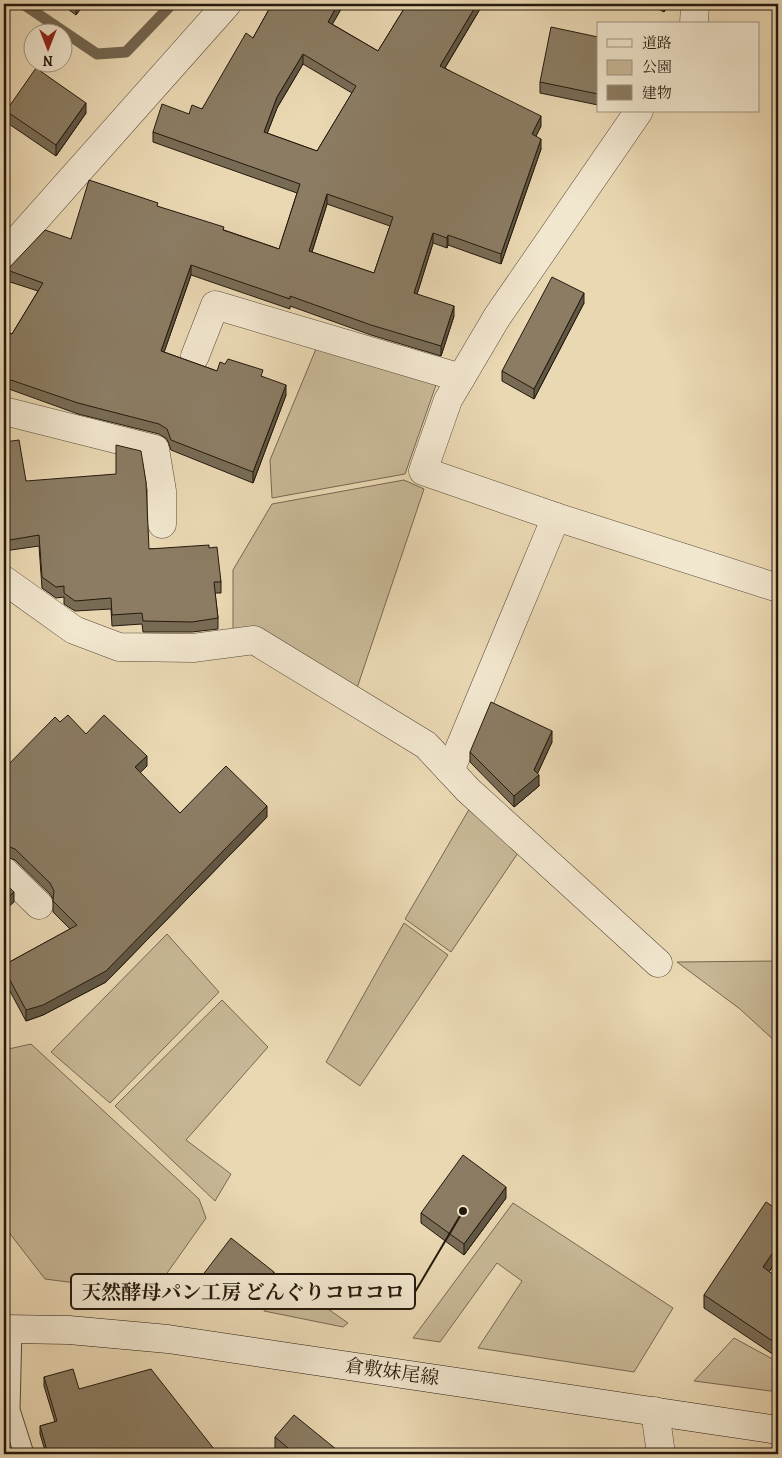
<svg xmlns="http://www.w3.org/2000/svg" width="782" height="1458" viewBox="0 0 782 1458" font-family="Alegreya,'Noto Serif JP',serif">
<rect width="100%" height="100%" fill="#ead8b3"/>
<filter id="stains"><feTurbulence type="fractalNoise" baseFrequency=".004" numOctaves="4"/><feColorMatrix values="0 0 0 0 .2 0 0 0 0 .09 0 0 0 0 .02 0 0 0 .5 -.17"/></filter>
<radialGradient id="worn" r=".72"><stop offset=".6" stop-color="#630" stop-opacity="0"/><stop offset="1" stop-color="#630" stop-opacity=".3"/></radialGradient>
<g fill="#c8b897" stroke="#766852">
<path d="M318 344 429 379 436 385 405 474 272 498 270 460Z"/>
<path d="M404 480 424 489 356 691 233 629V570L272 504Z"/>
<path d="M471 806 520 850 451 952 405 919Z"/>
<path d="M404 923 448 955 360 1086 326 1062Z"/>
<path d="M167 934 219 992 110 1103 51 1052Z"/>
<path d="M778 961V1044L740 1009 677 962Z"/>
<path d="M222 1000 268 1047 186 1140 231 1174 215 1201 115 1106Z"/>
<path d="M31 1044 199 1199 206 1218 153 1293 45 1279 4 1226V1050Z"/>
<path d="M513 1203 673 1308 634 1372 478 1348 522 1281 497 1263 440 1342 413 1338Z"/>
<path d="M284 1278 348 1323 343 1327 264 1311 271 1293Z"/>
<path d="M734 1338 778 1362V1392L694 1381Z"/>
</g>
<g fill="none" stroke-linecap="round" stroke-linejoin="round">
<path stroke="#73654f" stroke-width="11" d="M23 4 97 54 126 52 172 4"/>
<defs>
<path id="service" d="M12 1329 10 1410 24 1454"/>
<g id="minor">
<path d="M694 24 695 4"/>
<path d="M639 111 497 317 448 400 423 471 556 517 778 588"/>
<path d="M4 255 227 4"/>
<path d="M195 356 215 305 461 378"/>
<path d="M4 411 155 449 162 491V524"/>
<path d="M4 580 74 630 119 647 193 648 254 640 426 745 468 790 658 963"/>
<path d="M450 771 556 517"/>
<path d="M4 871 39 905"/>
<path d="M655 1411 661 1454"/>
</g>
<path id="secondary" d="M4 1329 69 1330 168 1339 778 1430"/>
</defs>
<use href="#service" stroke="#564936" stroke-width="21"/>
<use href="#minor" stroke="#564936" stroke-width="29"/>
<use href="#secondary" stroke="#24190d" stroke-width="29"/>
<use href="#service" stroke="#f1e6ce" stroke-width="19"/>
<use href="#minor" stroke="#f1e6ce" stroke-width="28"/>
<use href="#secondary" stroke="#f1e6ce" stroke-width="28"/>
</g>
<g fill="#786b55" stroke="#24190d" fill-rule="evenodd">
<path d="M61 4H84L76 15Z"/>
<path d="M272 4H344L332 24 378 51 407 4H483L445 68 541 126 536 136 541 149 501 264 448 245 447 248 433 243 417 294 454 316 441 356 371 335 290 306V309L191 275 164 352 217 371 263 377 286 395 253 483 171 450 167 439 159 434 78 414 9 389V393L4 391V331L12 334 38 291 7 281V270L71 239 158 207 224 230 279 249 297 193 153 142V132L189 114 202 109 253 38ZM303 64 352 93 317 151 267 133 277 108ZM327 204 390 226 374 273 312 252Z"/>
<path d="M649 4H668L664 12Z"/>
<path d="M598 37V105L540 93V82Z"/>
<path d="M6 111 86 113 56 156 6 122Z"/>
<path d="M584 303 534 399 502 381V371Z"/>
<path d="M4 442 26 481 149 549 209 548 221 582V593H215L218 618V629L192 632H143L142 624 112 626 111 609 75 611 64 604V597L56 598 42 588 39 546 4 551Z"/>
<path d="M60 722 86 734 147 766 140 773 180 813 267 817 106 982 43 1015 26 1021 4 980V965L70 929 53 912V899L50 894 15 860 4 856V765L6 767Z"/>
<path d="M552 742 537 774 539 786 514 807 470 762V752Z"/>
<path d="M506 1198 464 1255 421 1223V1213Z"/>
<path d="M778 1258 769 1272 778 1278V1355L777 1357 704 1308V1295Z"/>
<path d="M274 1277 251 1308 189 1298V1293Z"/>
<path d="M44 1377 79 1389 218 1454H46L40 1434V1426L55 1422 44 1386Z"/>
<path d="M275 1437 342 1454H275Z"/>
</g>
<g fill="#615745" stroke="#24190d">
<path d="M76 4H84L76 15Z"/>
<path d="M338 4H344L328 32V22Z"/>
<path d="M477 4H483L440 76V66Z"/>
<path d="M664 4H668L664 12Z"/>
<path d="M303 54V64L277 108 264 142V132L277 97Z"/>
<path d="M86 103V113L56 156V145Z"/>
<path d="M541 116V126L532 144V134Z"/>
<path d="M541 139V149L501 264V254Z"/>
<path d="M327 194V204L309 261V251Z"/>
<path d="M433 233V243L414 304V293Z"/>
<path d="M448 235V245L447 248V238Z"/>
<path d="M191 265V275L161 361V351Z"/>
<path d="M584 293V303L534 399V389Z"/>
<path d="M454 306V316L441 356V346Z"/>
<path d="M286 385V395L253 483V472Z"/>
<path d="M552 731V742L536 777 539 775V786L514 807V796L534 770Z"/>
<path d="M147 756V766L135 778V767Z"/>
<path d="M267 806V817L106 982 43 1015 26 1021V1010Z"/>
<path d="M14 892V902L4 911V900Z"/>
<path d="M506 1187V1198L464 1255V1244Z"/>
<path d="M778 1245V1258L763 1281V1267Z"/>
<path d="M274 1272V1277L251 1308V1302Z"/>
<path d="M778 1342V1355L777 1357V1344Z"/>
</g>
<g fill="#8b7c63" stroke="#24190d" fill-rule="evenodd">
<path d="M272 4H338L328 22 378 51 407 4H477L440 66 541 116 532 134 541 139 501 254 448 235 447 238 433 233 414 293 454 306 441 346 371 325 290 296V299L191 265 161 351 217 371 220 362 225 364 228 359 263 370 261 376 286 385 253 472 171 440 167 429 159 424 78 403 8 379 9 383 4 381V331L12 334 43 283 7 270 45 230 71 239 89 180 158 203 157 206 224 227 223 230 279 249 300 184 153 132 162 104 189 114 192 105 202 109 246 33 253 38ZM303 54 356 86 317 151 264 132 277 97ZM327 194 393 217 374 273 309 251Z"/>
<path d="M551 27 598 37V94L540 82Z"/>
<path d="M36 68 86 103 56 145 6 111Z"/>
<path d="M552 277 584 293 534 389 502 371Z"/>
<path d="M19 440 26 481 116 474V445L141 451 146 482 149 549 209 545V548L217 547 221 582H214L218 618 192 622 143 621 142 613 112 615 111 598 75 601 64 593V586L56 587 42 577 39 535 4 541V442Z"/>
<path d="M491 702 552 731 534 770 539 775 514 796 470 752Z"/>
<path d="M68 715 86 734 104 715 147 756 135 767 180 813 226 766 267 806 106 971 43 1005 26 1010 4 969V965L77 925 53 901 54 891 50 883 15 849 4 845V765L6 767 55 717 60 722Z"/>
<path d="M4 882 14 892 4 900Z"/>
<path d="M463 1155 506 1187 464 1244 421 1213Z"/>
<path d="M766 1202 778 1210V1245L763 1267 778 1278V1342L777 1344 704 1295Z"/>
<path d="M231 1238 274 1272 251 1302 189 1293Z"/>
<path d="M73 1369 79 1389 151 1369 218 1454H48L40 1426 57 1421 44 1377Z"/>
<path d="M294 1415 342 1454H295L275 1437Z"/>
</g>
<g text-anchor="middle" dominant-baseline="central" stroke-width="4" stroke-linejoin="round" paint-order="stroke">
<g font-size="19" fill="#24190d" stroke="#f1e6ce">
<text transform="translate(392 1372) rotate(8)">倉敷妹尾線</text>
</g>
</g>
<path fill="none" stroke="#24190d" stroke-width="2" d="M463 1211L415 1292"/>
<circle fill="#24190d" stroke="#f1e6ce" stroke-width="2" cx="463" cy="1211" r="5"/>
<rect fill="#f1e6ce" stroke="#24190d" stroke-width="2" x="71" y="1274" width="344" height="35" rx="5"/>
<g font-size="20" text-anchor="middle" font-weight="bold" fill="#24190d">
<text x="243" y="1299">天然酵母パン工房 どんぐりコロコロ</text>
</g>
<rect width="782" height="1458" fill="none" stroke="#ead8b3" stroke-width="20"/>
<rect x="5" y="5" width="772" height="1448" fill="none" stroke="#24190d" stroke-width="2.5"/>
<rect x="10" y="10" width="762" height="1438" fill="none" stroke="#24190d"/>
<rect x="597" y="22" width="162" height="90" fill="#f1e6ce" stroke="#9f9481"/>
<rect x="607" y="39" width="25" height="8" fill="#f1e6ce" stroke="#9f9481"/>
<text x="642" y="48" font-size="15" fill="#24190d">道路</text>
<rect x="607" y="60" width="25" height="15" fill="#c8b897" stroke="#9f9481"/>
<text x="642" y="72" font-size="15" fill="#24190d">公園</text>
<rect x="607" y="85" width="25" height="15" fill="#8b7c63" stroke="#9f9481"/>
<text x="642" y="98" font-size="15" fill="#24190d">建物</text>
<g transform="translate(48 48) rotate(180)"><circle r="24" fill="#f1e6ce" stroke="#9f9481"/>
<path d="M0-4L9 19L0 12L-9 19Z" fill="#8f2418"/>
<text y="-8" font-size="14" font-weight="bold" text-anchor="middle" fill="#24190d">N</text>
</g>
<rect width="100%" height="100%" filter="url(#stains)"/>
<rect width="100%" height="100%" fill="url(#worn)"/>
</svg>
